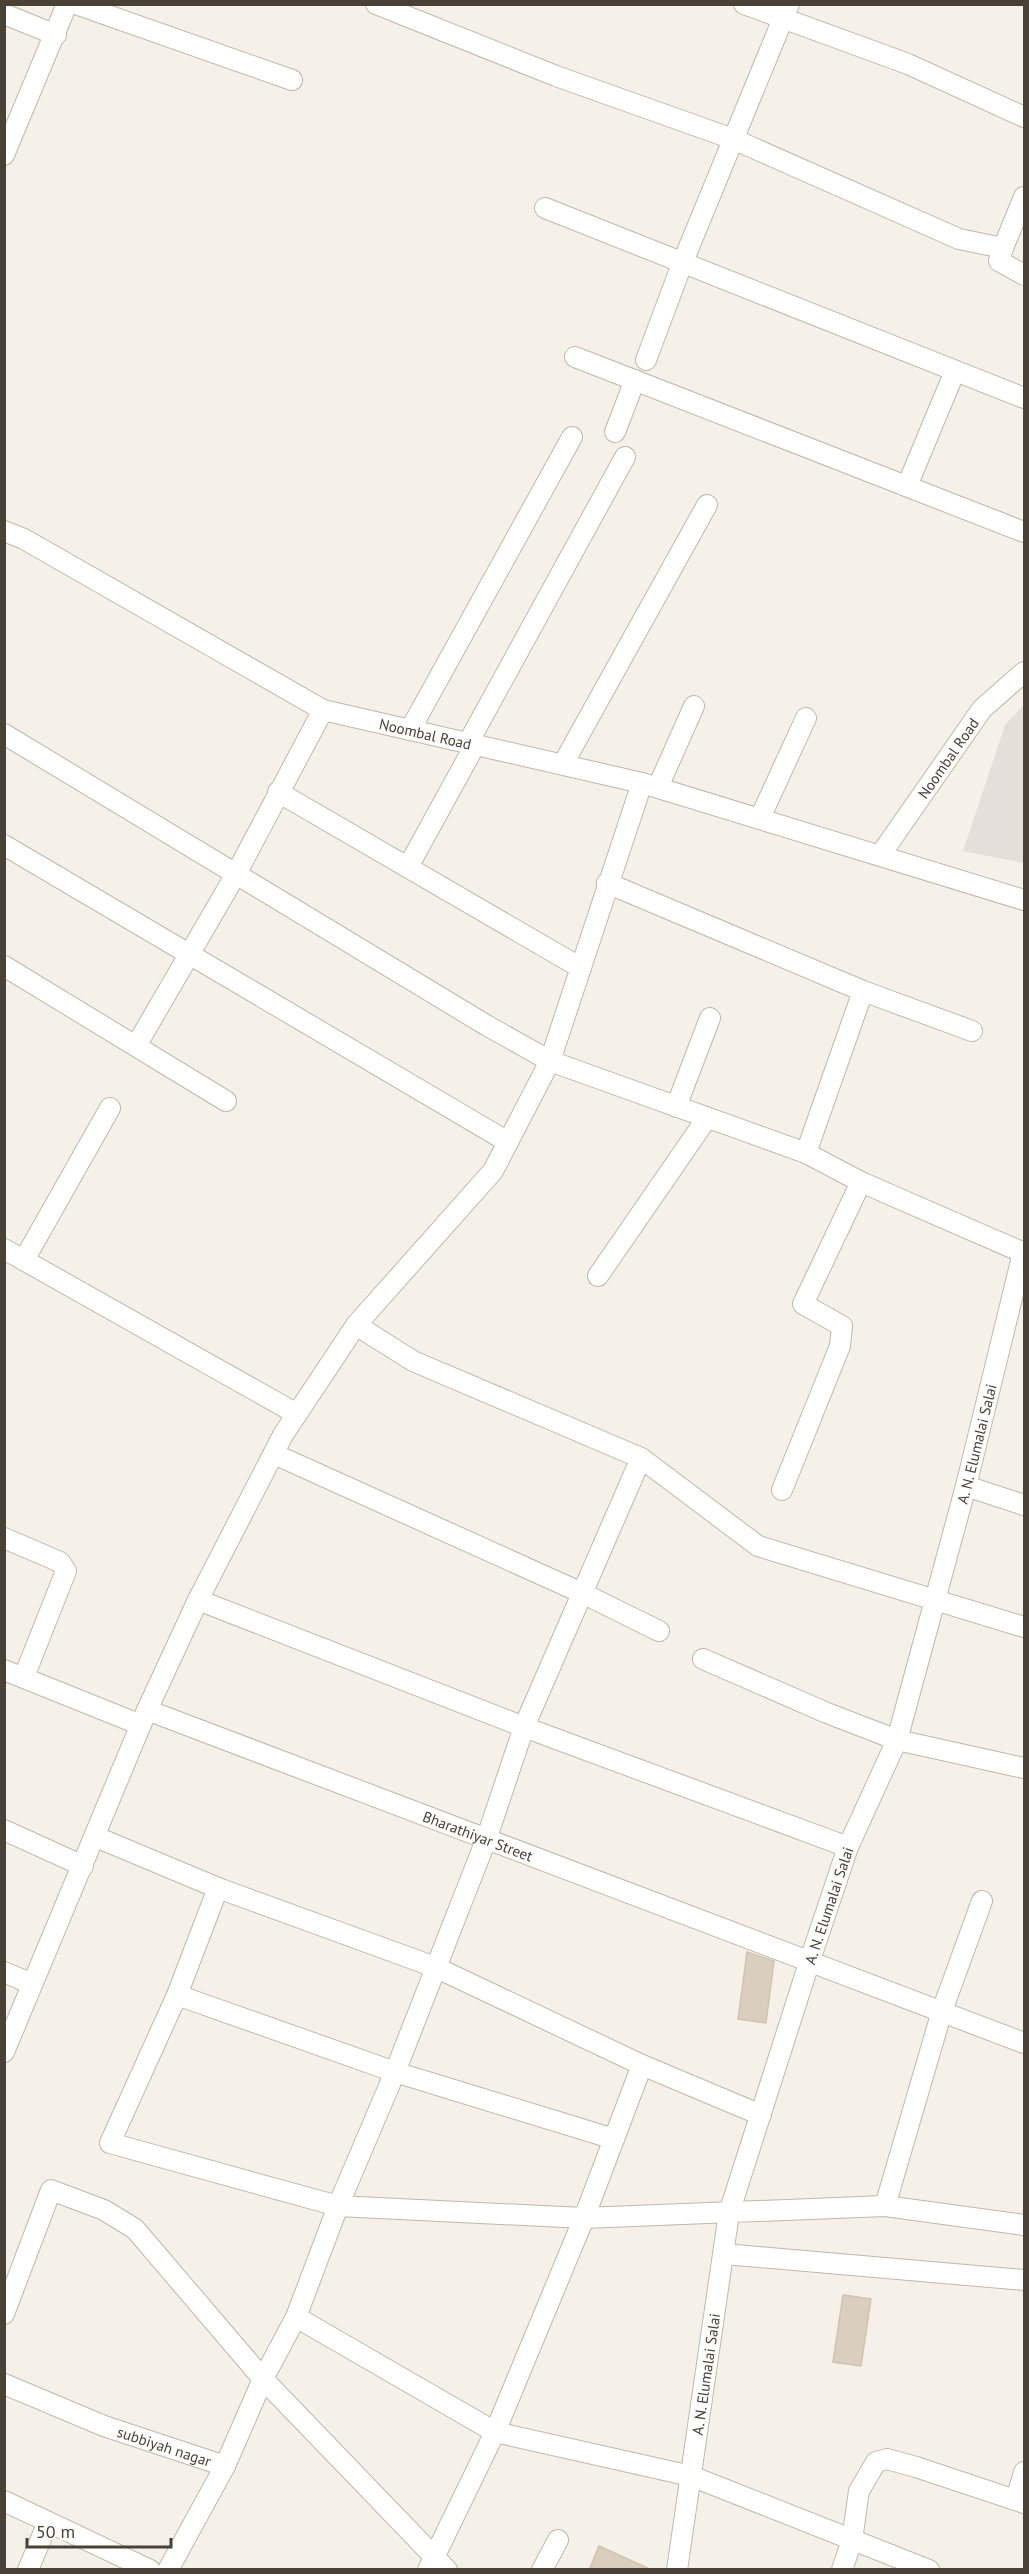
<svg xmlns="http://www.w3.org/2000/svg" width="1029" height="2574" viewBox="0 0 1029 2574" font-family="'PT Sans',sans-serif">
<rect width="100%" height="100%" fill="#f5f0e8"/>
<path fill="#e4dfd9" d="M1024 705V863L963 851 1005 725Z"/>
<g fill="#dacebf" stroke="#d3c3af" stroke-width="1.5">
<path d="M747 1952 774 1961 766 2023 738 2019Z"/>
<path d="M843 2295 871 2299 861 2366 833 2362Z"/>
<path d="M599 2546 652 2570H589Z"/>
</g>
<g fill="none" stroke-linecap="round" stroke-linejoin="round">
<defs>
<g id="minor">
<path d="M76 4 292 80"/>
<path d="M376 4 556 76 733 139 959 239 1003 248 1024 197"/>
<path d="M744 4 908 64 1024 117"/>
<path d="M4 14 56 35"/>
<path d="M4 155 67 4"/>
<path d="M545 208 1024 398"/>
<path d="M1003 248 999 261 1024 275"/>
<path d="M575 357 1024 532"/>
<path d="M646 360 682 264 789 4"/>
<path d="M615 432 635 380"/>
<path d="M907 486 955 371"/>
<path id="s1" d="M4 531 24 539 323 710 642 783 1024 900"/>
<path d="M410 730 572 437"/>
<path d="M4 734 486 1025 550 1061 806 1153 861 1182 1024 1253"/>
<path d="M468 743 625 457"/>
<path d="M563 764 707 505"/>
<path d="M658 787 694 706"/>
<path d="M278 792 581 968"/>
<path d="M760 818 806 718"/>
<path d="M4 845 508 1142"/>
<path id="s2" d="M881 854 982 709 1024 672"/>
<path d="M408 867 475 745"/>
<path d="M607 883 863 991 972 1031"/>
<path d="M4 966 226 1101"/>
<path d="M136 1046 236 874 323 710"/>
<path d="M676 1107 710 1018"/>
<path d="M806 1153 863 991"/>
<path d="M4 1249 297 1414"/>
<path d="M24 1260 110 1108"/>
<path d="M598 1276 707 1118"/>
<path d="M356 1325 413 1361 641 1458 758 1546 1024 1627"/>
<path d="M274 1454 582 1593 659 1631"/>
<path d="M641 1458 524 1727 486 1840 395 2072 338 2206 110 2143 177 1995 218 1888 435 1967 642 2065 761 2115"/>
<path d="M966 1486 1024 1505"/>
<path d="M782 1490 840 1346 842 1326 803 1304 861 1182"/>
<path d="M4 1538 60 1562 66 1571 24 1677"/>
<path d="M198 1600 524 1727 848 1847"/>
<path d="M703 1659 827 1713 897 1740 1024 1768"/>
<path d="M4 1670 141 1725"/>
<path id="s3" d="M147 1710 1024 2043"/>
<path d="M4 1830 83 1866"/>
<path d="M96 1837 218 1888"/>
<path d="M4 1972 32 1984"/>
<path d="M177 1995 395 2072 614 2139"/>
<path d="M4 2052 147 1710 198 1600 283 1435 356 1325 493 1171 550 1061 642 783"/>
<path d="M885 2206 942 2011 982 1901"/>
<path d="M724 2254 1024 2280"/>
<path d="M4 2314 51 2190 104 2210 135 2229 263 2379 447 2570"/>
<path d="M296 2317 495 2432 691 2476 929 2570"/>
<path id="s4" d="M4 2384 104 2426 225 2466"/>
<path d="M1016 2500 1024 2472"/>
<path d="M4 2501 150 2570"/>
<path d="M28 2570 48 2522"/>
<path d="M168 2570 225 2466 263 2379 296 2317 338 2206 584 2218 885 2206 1024 2225"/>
<path d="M428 2570 495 2432 584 2218 642 2065"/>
<path d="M542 2570 558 2540"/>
<path id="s5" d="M677 2570 729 2213 810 1960 848 1847 897 1740 966 1486 1023 1253"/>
<path d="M842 2570 852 2540 859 2491 876 2462 887 2459 916 2467 1024 2503"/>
</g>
</defs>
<use href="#minor" stroke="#c1b8a9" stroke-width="22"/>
<use href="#minor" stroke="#fff" stroke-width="20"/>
</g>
<g text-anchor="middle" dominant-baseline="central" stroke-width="4.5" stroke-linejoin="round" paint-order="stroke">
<g font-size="15" fill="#494036" stroke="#fff">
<text stroke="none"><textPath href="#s1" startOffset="471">Noombal Road</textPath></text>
<text stroke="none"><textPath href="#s2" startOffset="117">Noombal Road</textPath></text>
<text stroke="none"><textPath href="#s5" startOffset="1170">A. N. Elumalai Salai</textPath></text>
<text stroke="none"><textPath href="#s3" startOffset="354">Bharathiyar Street</textPath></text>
<text stroke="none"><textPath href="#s5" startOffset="684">A. N. Elumalai Salai</textPath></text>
<text stroke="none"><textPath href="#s5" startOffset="198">A. N. Elumalai Salai</textPath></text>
<text stroke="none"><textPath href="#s4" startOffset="172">subbiyah nagar</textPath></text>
</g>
</g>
<rect width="1029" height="2574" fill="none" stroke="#494036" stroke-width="12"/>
<path d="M27 2538v9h144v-9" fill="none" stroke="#494036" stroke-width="3"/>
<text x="36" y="2538" font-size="18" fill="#494036" stroke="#ffffff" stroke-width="4.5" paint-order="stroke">50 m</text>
</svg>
